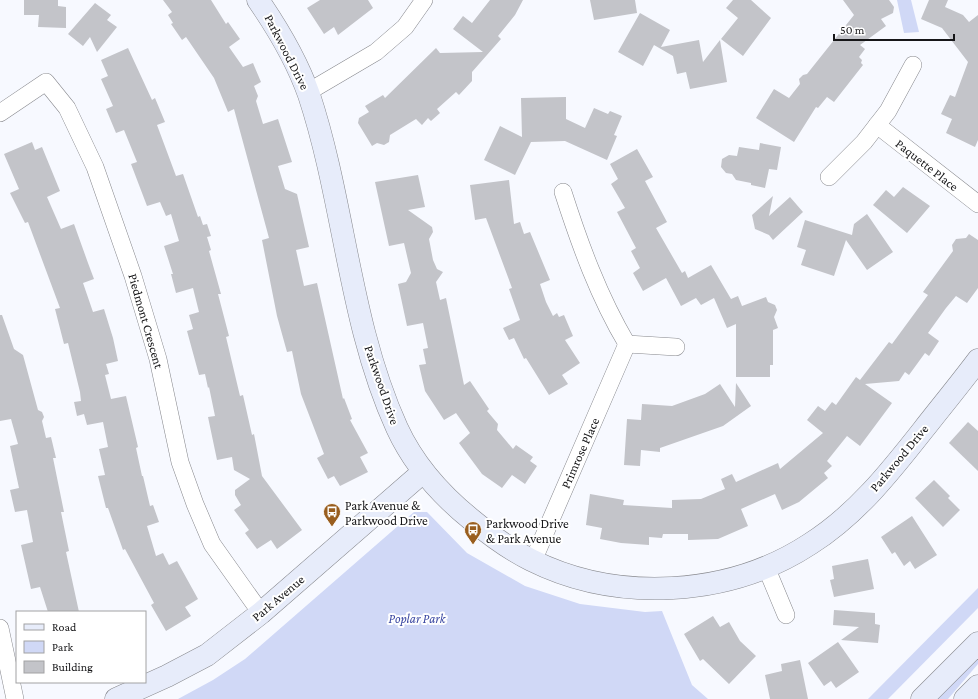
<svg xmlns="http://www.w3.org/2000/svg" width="978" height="699" viewBox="0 0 978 699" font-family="'Crimson Pro',serif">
<rect width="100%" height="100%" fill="#f7f9ff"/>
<g fill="#d0d8f6">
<path d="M897 0H911L919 32 904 33Z"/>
<path d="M414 512H427L467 553 525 586 580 604 645 612 662 611 692 685 708 699H178L213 680 245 659Z"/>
<path d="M978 588V608L888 699H868Z"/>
<path d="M978 657V664L948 699H937Z"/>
</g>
<g fill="#c3c4c9">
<path d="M24 0H58V6L66 7V28L38 27 39 15H24Z"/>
<path d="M163 0H211L226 24 228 22 240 39 229 47 243 67 253 63 261 82 254 86 258 96 256 101 263 124 278 119 292 162 278 166 285 189 297 194 309 247 296 250 304 286 317 283 343 399 344 398 352 419 350 420 368 453 360 457 368 472 340 486 334 476 328 479 317 458 324 454 301 394 292 351 287 352 277 316 262 240 269 238 234 109 228 112 214 78 186 37 182 40 171 24 173 23 168 15 172 12Z"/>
<path d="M320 0H368L373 8 338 35 334 27 324 34 307 8Z"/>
<path d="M490 0H523L515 15 498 36 501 39 472 72V81L459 95 456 92 437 109 440 113 431 121 428 118 422 125 416 119 390 135 389 142 384 145 377 143 372 146 358 123 359 118 369 112 365 106 383 95 385 98 436 48 440 53 483 52 453 29 463 16 472 23Z"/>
<path d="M590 0H635L637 13 594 20Z"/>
<path d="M733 0H751L771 18 743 56 721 39 738 18 726 8Z"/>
<path d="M843 0H889L894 7 893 13 881 19 886 26 860 45 865 49 859 57 862 60 861 63 863 65 834 102 827 97 818 108 816 107 794 142 756 118 774 89 789 98 800 84 799 79 803 75 807 74 854 15Z"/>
<path d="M929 0H948L945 7 963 15 969 22 978 15V140L975 147 946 133 952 119 941 114 950 95 955 97 968 62 942 28 921 19Z"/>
<path d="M95 3 111 15 107 20 117 27 97 52 90 37 83 46 68 34Z"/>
<path d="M640 13 670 30 661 47 699 40 703 62 720 40 727 82 690 89 686 72 677 74 673 56 654 45 643 66 618 52Z"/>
<path d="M128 48 152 100 155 98 165 122 157 125 176 176 183 174 198 217 200 216 203 225 207 224 211 236 207 237 211 250 209 251 221 294H218L229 336 226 337 240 396 243 395 252 435 254 434 262 476 302 530 277 549 271 540 257 549 245 533 249 530 234 510 241 505 235 495V490L250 479 234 470 232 457 217 460 208 417 215 416 209 387 208 388 205 374 199 375 187 331 193 329 189 315 199 312 193 288 176 293 171 274H173L164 246 179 241 171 214 166 216 160 202 147 206 131 164 137 162 124 130 116 133 106 109 113 106 101 79 108 76 101 60Z"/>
<path d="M566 97V119L585 128 594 108 608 114 610 111 622 116 614 135 617 136 607 160 565 141 531 142 515 175 484 160 500 126 522 137 521 98Z"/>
<path d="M32 142 35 150 42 147 60 191 47 197 61 229 74 224 88 263 94 279 83 283 93 312 104 309 113 338 118 361 106 364 109 374 105 375 111 399 126 396 138 447 136 448 142 476H143L150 506 153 505 159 522 147 526 156 556 163 553 169 565 177 561 198 599 185 607 191 616 166 631 151 605 154 603 125 549 123 550 108 508H106L98 476 105 475 99 449 108 447 103 422 87 425 84 414 77 416 74 402 81 401 80 392 68 343 64 344 55 309 60 308 28 222 25 223 10 193 19 189 4 154Z"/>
<path d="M760 143 781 147 777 170 769 169 765 188 751 185V183L736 180 732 174 726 173 721 167 722 159 729 155 737 156 739 147 759 150Z"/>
<path d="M637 149 653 177 645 181 667 222 656 228 682 273 685 271 688 278 711 265 731 299 738 296 742 306 766 297 768 302 775 305 777 310 774 317 778 328 773 330V365H770V377H736V324L727 328 714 298 701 305 696 298 681 306 666 278 643 291 633 273 640 268 631 251 636 248 617 212 625 208 611 184 618 179 610 164Z"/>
<path d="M418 175 425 207 408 210 432 227 433 232 429 239 433 260 437 269 443 272 436 282 440 300 446 298 464 385 470 381 489 409 487 411 498 424 497 430 513 449 516 445 533 457 530 461 537 466 525 484 512 475 502 488 482 474 459 443 470 433 456 413 444 420 425 391 419 365 426 364 423 349 428 348 423 323 407 326 398 284 406 282 411 273 404 243 389 246 375 182Z"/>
<path d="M509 180 514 224 520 222 524 234 530 232 550 280 540 284 546 302 553 316 557 313 559 317 564 315 573 336 565 340 580 363 562 375 568 384 549 395 526 358 524 359 514 338 509 340 503 328 520 320 509 289 512 288 486 218 475 220 470 185Z"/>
<path d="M903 187 930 206 907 233 873 205 886 190 894 197Z"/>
<path d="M773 196 769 216 790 197 803 212 773 240 769 235 755 229 752 215Z"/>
<path d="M867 214 893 252 867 270 846 240 834 276 801 265 806 250 797 247 805 220 852 235 854 224Z"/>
<path d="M969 234 978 240V288L967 303 956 296 946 308 928 333 939 341 929 356 925 353 909 375 905 372 899 381 865 384 892 403 860 446 847 436 827 461 832 466 824 473 828 478 799 502 782 510 775 494 741 509 748 526 718 539 688 540V534H663L662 538 649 537V545L621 543 600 539 602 528 586 525 590 494 624 500 623 505 672 508V500L701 499 725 489 721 479 732 474 736 482 778 463 780 469 823 433 807 420 818 406 825 411 832 402 836 405 856 377 860 380 889 342 892 344 928 295 923 292 953 251 952 245 956 239 966 238Z"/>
<path d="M0 315H2L14 349 23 355 38 410 42 412 44 417 42 421 46 438 51 437 56 458H53L64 512H61L69 551 66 552 79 612H48L40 587 31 589 21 545 33 542 27 510 15 512 10 490 19 488 10 446 18 444 11 419 0 421Z"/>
<path d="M736 383 751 406 723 426 660 448V452L641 450 640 466 624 465 627 419 641 420 642 404 672 406 705 394 720 384 735 407Z"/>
<path d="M968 422 978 431V471L949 443Z"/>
<path d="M934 480 950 496 948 498 960 510 943 527 915 498Z"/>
<path d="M912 516 937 555 915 569 910 561 904 566 895 552 892 554 881 537Z"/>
<path d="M868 559 874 589 834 597 830 580 834 579 832 566Z"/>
<path d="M834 610 875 613V624L880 625 878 643 841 640 859 627 833 625Z"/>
<path d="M713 616 720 627 729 622 740 641 756 656 729 684 703 659 700 661 684 634Z"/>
<path d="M838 642 859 672 836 688 831 681 824 686 808 663Z"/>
<path d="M800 660 808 699H770L765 675 782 671 781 664Z"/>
</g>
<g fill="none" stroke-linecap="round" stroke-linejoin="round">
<defs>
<g id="street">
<path d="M308 92 376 52 405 27 424 0"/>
<path d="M0 113 46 82 67 108 95 167 133 276 158 359 180 462 195 504 212 544 261 613"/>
<path d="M877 125 978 204"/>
<path d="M829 177 864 142 888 111 913 65"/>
<path d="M563 192C580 245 599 297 627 344"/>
<path d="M627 344 676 347"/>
<path d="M533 561 627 344"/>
<path d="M766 567 786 615"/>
<path d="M0 628 15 699"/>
</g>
<g id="secondary">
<path d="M258 0C278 29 297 61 309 95 345 204 349 323 397 428 414 465 441 495 472 520 490 535 509 549 531 560 617 603 729 597 810 544 856 515 890 472 923 430 941 407 960 384 978 360"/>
<path d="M116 699 167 676 207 655 261 613 423 472"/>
<path d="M922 699 978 643"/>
<path d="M965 699 978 686"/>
</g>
</defs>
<use href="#street" stroke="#87888d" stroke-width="18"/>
<use href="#secondary" stroke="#87888d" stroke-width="23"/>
<use href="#street" stroke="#fff" stroke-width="17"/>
<use href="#secondary" stroke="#e7ecfa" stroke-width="22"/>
</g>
<defs>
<symbol id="bus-pin" viewBox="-11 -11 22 30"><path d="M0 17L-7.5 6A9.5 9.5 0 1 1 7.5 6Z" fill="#995e1f" stroke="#fff"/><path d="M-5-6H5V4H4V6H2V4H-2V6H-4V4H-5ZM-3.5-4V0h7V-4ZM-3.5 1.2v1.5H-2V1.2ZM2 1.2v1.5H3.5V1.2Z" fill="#fff"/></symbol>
</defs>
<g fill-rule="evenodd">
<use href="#bus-pin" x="322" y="502" width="20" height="27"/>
<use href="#bus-pin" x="463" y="520" width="20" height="27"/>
</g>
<g text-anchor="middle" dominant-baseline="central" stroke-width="4" stroke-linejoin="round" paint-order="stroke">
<g font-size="13" fill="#161618" stroke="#fff">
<text transform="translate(287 52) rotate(63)">Parkwood Drive</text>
<text transform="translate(927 165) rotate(38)">Paquette Place</text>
<text transform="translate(146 321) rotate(74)">Piedmont Crescent</text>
<text transform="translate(382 385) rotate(71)">Parkwood Drive</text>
<text transform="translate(580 453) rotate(-66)">Primrose Place</text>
<text transform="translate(899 458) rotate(-50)">Parkwood Drive</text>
<text transform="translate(278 598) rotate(-40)">Park Avenue</text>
</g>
<g font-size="13" fill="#161618" stroke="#fff" text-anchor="start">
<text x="345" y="505">Park Avenue &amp;<tspan x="345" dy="15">Parkwood Drive</tspan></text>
<text x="486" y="523">Parkwood Drive<tspan x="486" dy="15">&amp; Park Avenue</tspan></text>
</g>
<g font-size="13" font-style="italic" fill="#3b48a2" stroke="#fff">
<text x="417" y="618">Poplar Park</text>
</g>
</g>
<rect x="16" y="611" width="130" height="72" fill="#ffffff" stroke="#a2a2a3"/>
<rect x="24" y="624" width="20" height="6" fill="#e7ecfa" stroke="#a2a2a3"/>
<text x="52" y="631" font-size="12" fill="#161618">Road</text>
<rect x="24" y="641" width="20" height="12" fill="#d0d8f6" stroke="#a2a2a3"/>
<text x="52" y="651" font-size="12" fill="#161618">Park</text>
<rect x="24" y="661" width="20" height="12" fill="#c3c4c9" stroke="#a2a2a3"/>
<text x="52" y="671" font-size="12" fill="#161618">Building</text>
<path d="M834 34v6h120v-6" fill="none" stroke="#161618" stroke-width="2"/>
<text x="840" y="34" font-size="12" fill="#161618" stroke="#ffffff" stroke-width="3" paint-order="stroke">50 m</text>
</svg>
